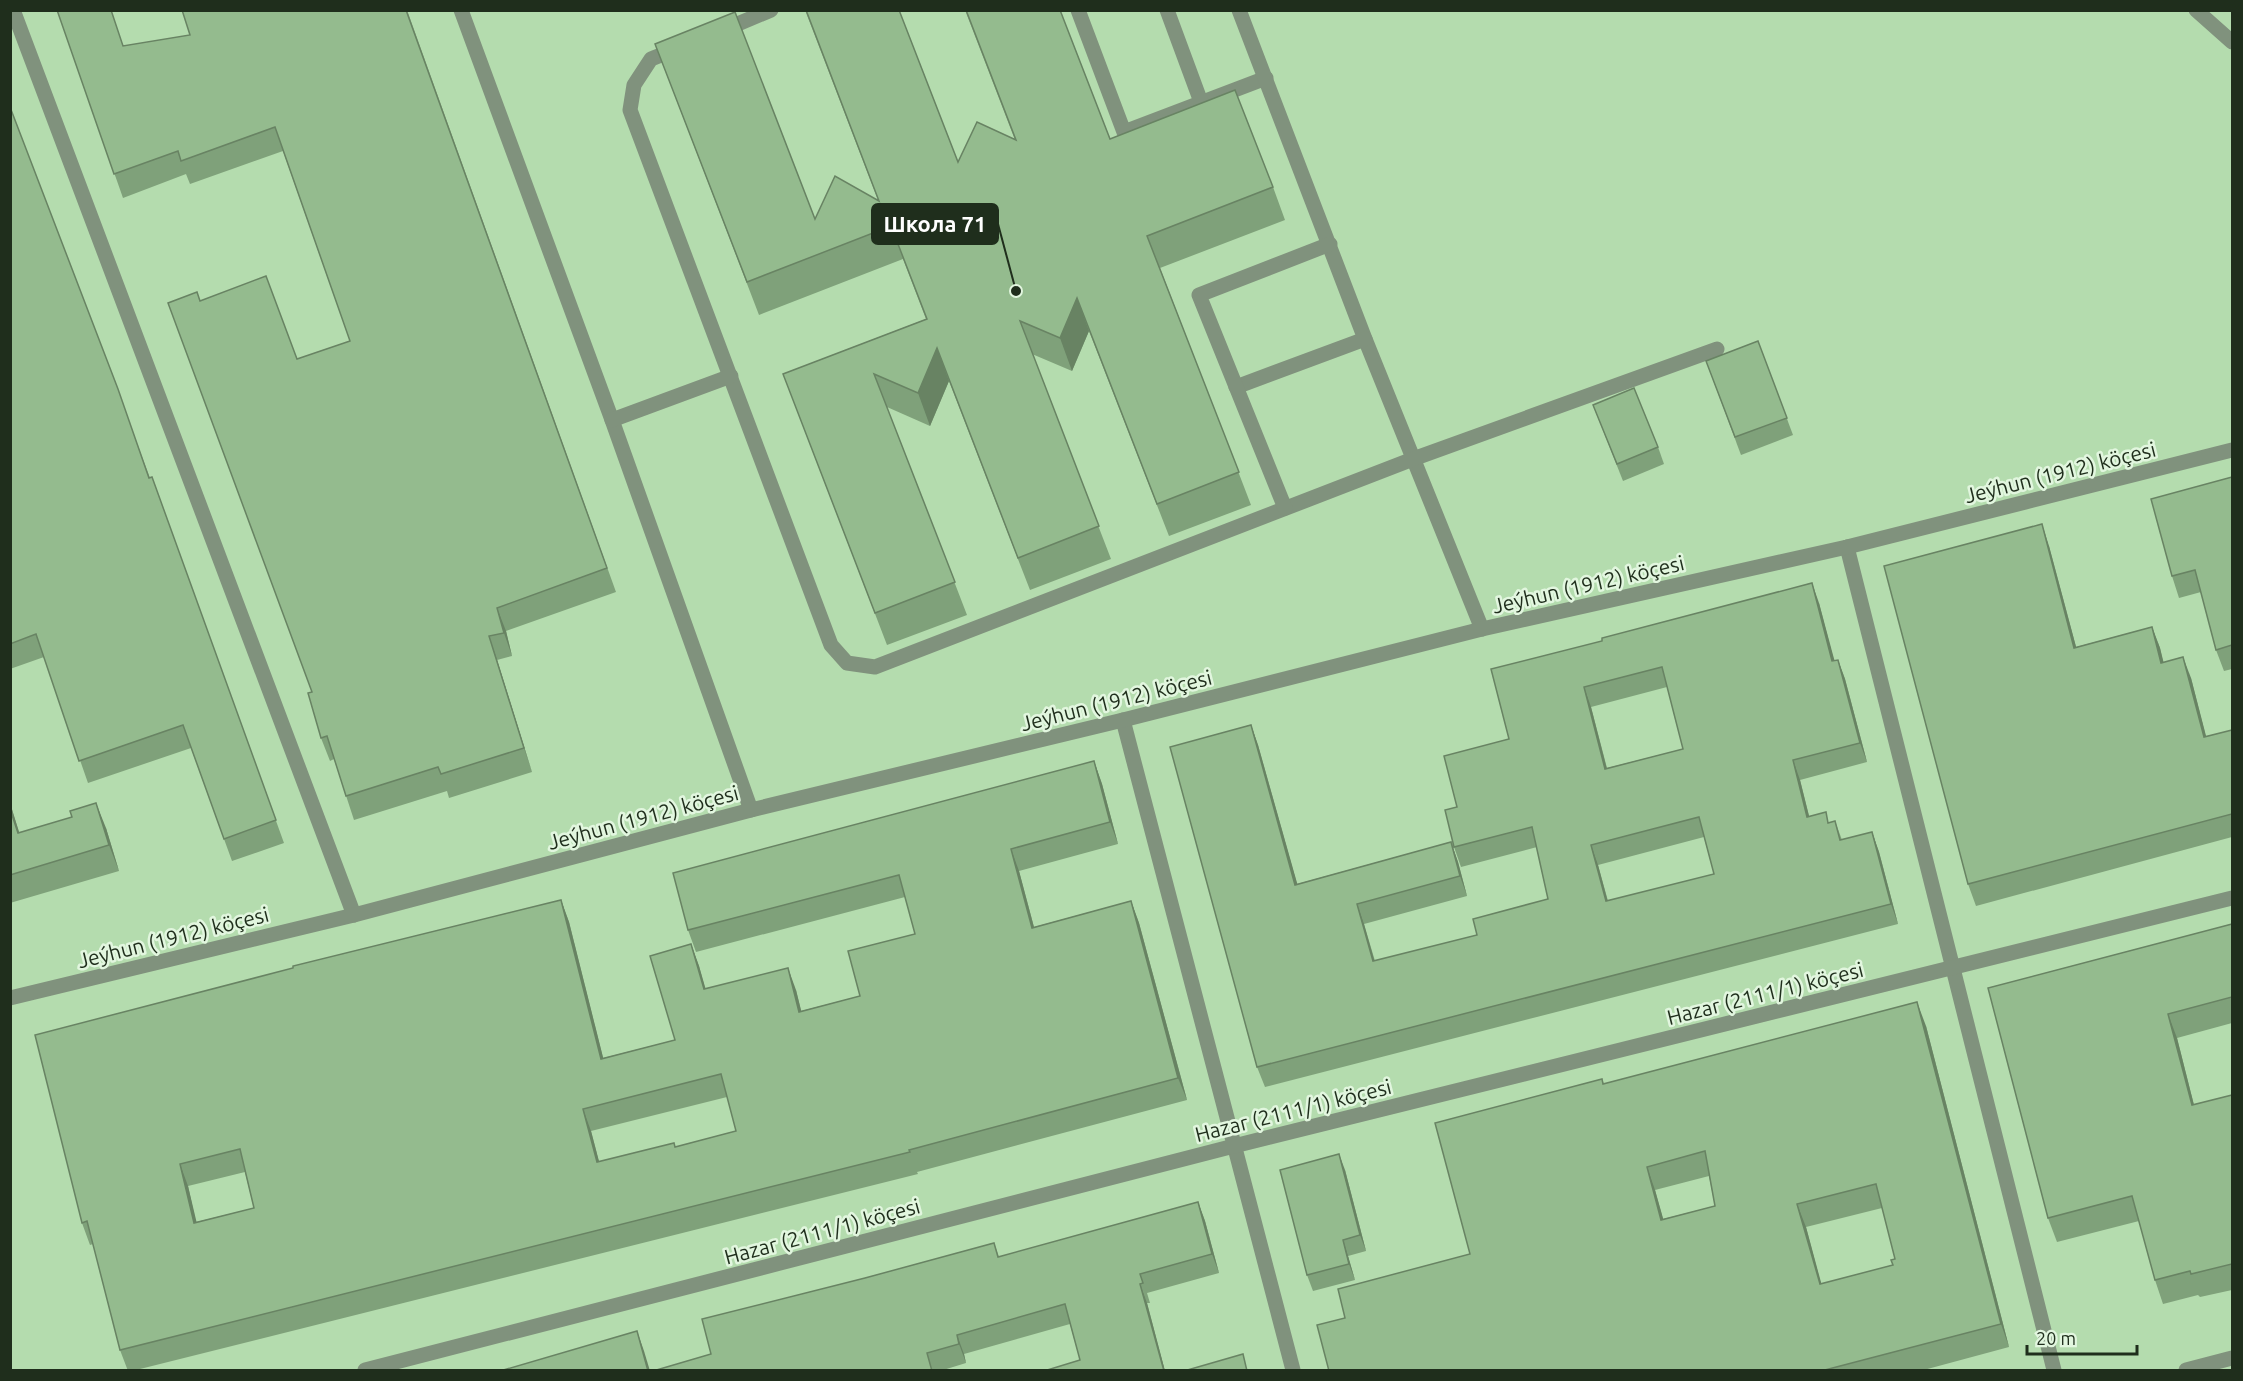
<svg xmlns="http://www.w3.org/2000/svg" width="2243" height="1381" viewBox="0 0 2243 1381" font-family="Ubuntu,sans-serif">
<rect width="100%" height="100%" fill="#b4dcae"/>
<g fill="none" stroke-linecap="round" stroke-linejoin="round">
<g stroke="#80927d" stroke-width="15">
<path d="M13 10 354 915"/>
<path d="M461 10 612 420 751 810"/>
<path d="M1078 10 1124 132 1266 78"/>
<path d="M1167 10 1201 102"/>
<path d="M1239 10 1365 339 1482 629"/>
<path d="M2196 10 2232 42"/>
<path d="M721 31 771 10"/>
<path d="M676 49 651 59 634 85 630 110 831 645 847 663 875 667 1413 459 1717 349"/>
<path d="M1236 387 1365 339"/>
<path d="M612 420 731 376"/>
<path d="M1285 508 1199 295 1330 244"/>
<path d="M1847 547 2054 1370"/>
<path d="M1123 720 1293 1370"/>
<path d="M10 998 354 915 751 810 1123 720 1482 629 1847 547 2232 450"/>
<path d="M365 1370 1234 1146 2232 898"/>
<path d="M2186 1370 2232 1358"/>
</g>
</g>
<g fill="#7fa17a" fill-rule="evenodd">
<path d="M57 10 123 46 407 10 616 592 506 631 512 656 497 660 532 772 449 798 447 791 354 820 334 759 330 761 321 738 312 692 200 301 297 359 350 341 283 151 190 184 186 174 123 198Z"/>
<path d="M805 10H899L958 162 1015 140 965 10H1060L1110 139 1273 187 1285 220 1160 268 1251 505 1169 536 1089 331 1072 371 1032 354 1111 559 1030 590 949 381 930 426 887 407 967 615 887 645 783 374 926 319 903 259 759 315 655 44 815 219 878 200Z"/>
<path d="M10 107 150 478 152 477 284 843 232 861 191 748 88 783 44 657 10 669Z"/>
<path d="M1758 341 1793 435 1741 455 1706 361Z"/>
<path d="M1593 405 1658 447 1664 464 1623 481Z"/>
<path d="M2232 477V669L2224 671 2216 650 2201 592 2179 598 2172 576Z"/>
<path d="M2049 546 2076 647 2152 627 2160 648 2163 662 2191 678 2206 737 2232 730V837L1976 906 1968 884Z"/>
<path d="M1819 603 1834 661 1838 660 1845 679 1867 762 1800 780 1809 816 1830 823 1835 821 1842 840 1872 832 1879 852 1898 924 1265 1087 1257 1067 1251 725 1258 745 1297 884 1451 842 1458 862 1467 896 1364 924 1375 961 1477 935 1548 899 1537 847 1461 867 1454 847 1457 807 1509 739 1491 669ZM1667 687 1683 749 1607 768 1591 707ZM1704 837 1714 874 1608 901 1598 865Z"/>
<path d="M1094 761 1102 784 1118 844 1019 871 1034 927 1131 901 1139 923 1187 1100 917 1172 918 1174 132 1371H128L120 1350 93 1244 90 1245 82 1223 561 900 569 922 603 1058 675 1040 691 944 699 966 705 988 796 990 801 1011 860 996 915 934 905 897 696 952 688 930ZM727 1097 736 1131 675 1147 599 1162 591 1131ZM245 1172 254 1208 196 1222 188 1186Z"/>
<path d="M10 803 19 832 106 828 119 871 10 903Z"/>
<path d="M2232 924V1023L2177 1038 2194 1105 2232 1095V1290L2200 1297 2198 1295 2163 1304 2155 1280 2139 1221 2057 1242 2048 1218 1988 988Z"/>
<path d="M1926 1026 2009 1347 1920 1371H1329L1470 1254 1602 1079 1604 1084ZM1709 1176 1715 1206 1663 1219 1655 1190ZM1882 1208 1895 1259 1893 1265 1821 1284 1806 1227Z"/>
<path d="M1345 1170 1366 1251 1348 1256 1355 1280 1313 1291 1307 1275Z"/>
<path d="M1198 1202 1205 1221 1219 1273 1147 1293 1150 1303H1147L1165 1371H1044L1080 1360 1070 1324 964 1354 966 1363 940 1371H653L711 1354 865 1278 994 1243 999 1257Z"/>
</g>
<g fill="#688363">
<path d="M1077 298 1089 331 1072 371 1060 338Z"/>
<path d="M937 348 949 381 930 426 918 393Z"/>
<path d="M2042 524 2049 546 2082 669 2074 648Z"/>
<path d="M1812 583 1819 603 1840 681 1832 661Z"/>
<path d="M497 608 506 631 512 656 504 633Z"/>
<path d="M2152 627 2160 648 2169 684 2161 663Z"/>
<path d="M489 636 497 660 532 772 524 748Z"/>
<path d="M2183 657 2191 678 2212 759 2204 737Z"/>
<path d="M1838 660 1845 679 1867 762 1860 743Z"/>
<path d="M1584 687 1591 707 1612 789 1605 769Z"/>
<path d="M1251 725 1258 745 1303 904 1295 885Z"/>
<path d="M1793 760 1800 780 1814 836 1807 817Z"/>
<path d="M1094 761 1102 784 1118 844 1110 822Z"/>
<path d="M10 803 27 858 18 833 10 809Z"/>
<path d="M96 803 106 828 119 871 109 845Z"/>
<path d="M1872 832 1879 852 1898 924 1891 904Z"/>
<path d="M1451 842 1458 862 1467 896 1460 876Z"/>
<path d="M1591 845 1598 865 1613 921 1606 901Z"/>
<path d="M1011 849 1019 871 1040 950 1032 928Z"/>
<path d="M561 900 569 922 609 1081 601 1059Z"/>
<path d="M1131 901 1139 923 1187 1100 1178 1078Z"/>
<path d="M1357 904 1364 924 1380 981 1373 961Z"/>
<path d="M691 944 699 966 712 1011 704 989Z"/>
<path d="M788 968 796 990 807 1034 799 1012Z"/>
<path d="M1917 1002 1926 1026 2009 1347 2001 1324Z"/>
<path d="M2168 1014 2177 1038 2200 1129 2192 1105Z"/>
<path d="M583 1109 591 1131 605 1184 597 1162Z"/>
<path d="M1339 1154 1345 1170 1366 1251 1360 1235Z"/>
<path d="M180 1164 188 1186 202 1245 194 1223Z"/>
<path d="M1647 1167 1655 1190 1670 1243 1661 1220Z"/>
<path d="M1198 1202 1205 1221 1219 1273 1212 1254Z"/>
<path d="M1797 1204 1806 1227 1828 1308 1820 1284Z"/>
<path d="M1343 1240 1348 1256 1355 1280 1349 1264Z"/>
<path d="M1140 1284 1147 1303 1165 1371H1164Z"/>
<path d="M637 1331 644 1351 650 1371H648Z"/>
<path d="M957 1335 964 1354 966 1363 959 1344Z"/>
</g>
<g fill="#94bb8e" stroke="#688363" stroke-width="1.5" fill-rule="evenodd">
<path d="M57 10H111L123 46 190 35 182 10H406L607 568 497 608 504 633 489 636 524 748 441 774 438 767 346 796 327 736 321 738 308 693 312 692 168 303 197 292 200 301 266 276 297 359 350 341 275 127 181 161 178 151 114 174Z"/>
<path d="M806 10H899L958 162 977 122 1016 140 966 10H1060L1110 139 1235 90 1273 187 1147 236 1239 472 1157 504 1077 298 1060 338 1020 321 1099 526 1018 558 937 348 918 393 874 374 955 582 875 613 783 374 927 319 891 226 747 282 655 44 735 12 815 219 835 176 879 201Z"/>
<path d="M10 107 118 389 149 478 152 477 276 820 224 839 183 725 79 761 36 634 10 644Z"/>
<path d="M1758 341 1787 418 1735 437 1706 361Z"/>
<path d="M1634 388 1658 447 1617 464 1593 405Z"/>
<path d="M2232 477V645L2216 650 2195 570 2172 576 2151 499Z"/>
<path d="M2042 524 2074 648 2152 627 2161 663 2183 657 2204 737 2232 730V814L1968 884 1884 566Z"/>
<path d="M1812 583 1832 661 1838 660 1860 743 1793 760 1807 817 1826 812 1828 823 1835 821 1840 840 1872 832 1891 904 1257 1067 1170 747 1251 725 1295 885 1451 842 1460 876 1357 904 1373 961 1477 935 1473 919 1548 899 1532 827 1454 847 1445 810 1457 807 1444 756 1509 739 1491 669 1602 641V638ZM1662 667 1683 749 1605 769 1584 687ZM1699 817 1714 874 1606 901 1591 845Z"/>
<path d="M1094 761 1110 822 1011 849 1032 928 1131 901 1178 1078 909 1150 910 1152 120 1350 87 1221 82 1223 35 1035 293 968V966L561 900 601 1059 675 1040 650 956 691 944 704 989 788 968 799 1012 860 996 848 951 915 934 899 875 688 930 673 873ZM721 1074 736 1131 675 1147 674 1143 597 1162 583 1109ZM240 1149 254 1208 194 1223 180 1164Z"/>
<path d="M96 803 109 845 10 875V809L18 833 72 817 70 811Z"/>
<path d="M2232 924V997L2168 1014 2192 1105 2232 1095V1264L2191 1274 2190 1271 2155 1280 2132 1196 2048 1218 1988 988Z"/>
<path d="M1917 1002 2001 1324 1821 1371H1329L1317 1325 1345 1318 1338 1289 1470 1254 1435 1123 1602 1079 1603 1084ZM1705 1151 1715 1206 1661 1220 1647 1167ZM1876 1184 1895 1259 1891 1260 1893 1265 1820 1284 1797 1204Z"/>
<path d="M1339 1154 1360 1235 1343 1240 1349 1264 1307 1275 1280 1170Z"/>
<path d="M1198 1202 1212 1254 1140 1274 1143 1283 1140 1284 1164 1371H1044L1080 1360 1065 1304 957 1335 959 1344 927 1353 932 1371H653L711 1354 702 1319 865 1278 994 1243 998 1257Z"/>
<path d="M637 1331 648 1371H500Z"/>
<path d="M1243 1354 1247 1371H1184Z"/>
</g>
<g text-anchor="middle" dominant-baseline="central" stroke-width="5" stroke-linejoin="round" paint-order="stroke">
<g font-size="21" fill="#1f2e1c" stroke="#e2f6df">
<text transform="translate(2060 472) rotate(-14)">Jeýhun (1912) köçesi</text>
<text transform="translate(1588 584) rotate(-13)">Jeýhun (1912) köçesi</text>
<text transform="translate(1116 700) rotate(-14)">Jeýhun (1912) köçesi</text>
<text transform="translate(643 817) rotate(-15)">Jeýhun (1912) köçesi</text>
<text transform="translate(173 937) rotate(-14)">Jeýhun (1912) köçesi</text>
<text transform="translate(1765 993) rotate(-14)">Hazar (2111/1) köçesi</text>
<text transform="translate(1293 1110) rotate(-14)">Hazar (2111/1) köçesi</text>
<text transform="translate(822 1231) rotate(-15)">Hazar (2111/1) köçesi</text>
</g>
</g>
<path fill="none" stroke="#1f2e1c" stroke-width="2" d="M1016 291L998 224"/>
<circle fill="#1f2e1c" stroke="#e2f6df" stroke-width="2" cx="1016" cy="291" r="6"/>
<rect fill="#1f2e1c" stroke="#1f2e1c" stroke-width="2" x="872" y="204" width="126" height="40" rx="6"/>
<g font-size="22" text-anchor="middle" font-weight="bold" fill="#fff">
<text x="935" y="232">Школа 71</text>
</g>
<rect width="2243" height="1381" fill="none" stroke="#1f2e1c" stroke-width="24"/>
<path d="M2027 1345v9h110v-9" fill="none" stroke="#1f2e1c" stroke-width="3"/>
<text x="2036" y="1345" font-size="18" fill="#1f2e1c" stroke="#e2f6df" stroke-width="4.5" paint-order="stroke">20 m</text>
</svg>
